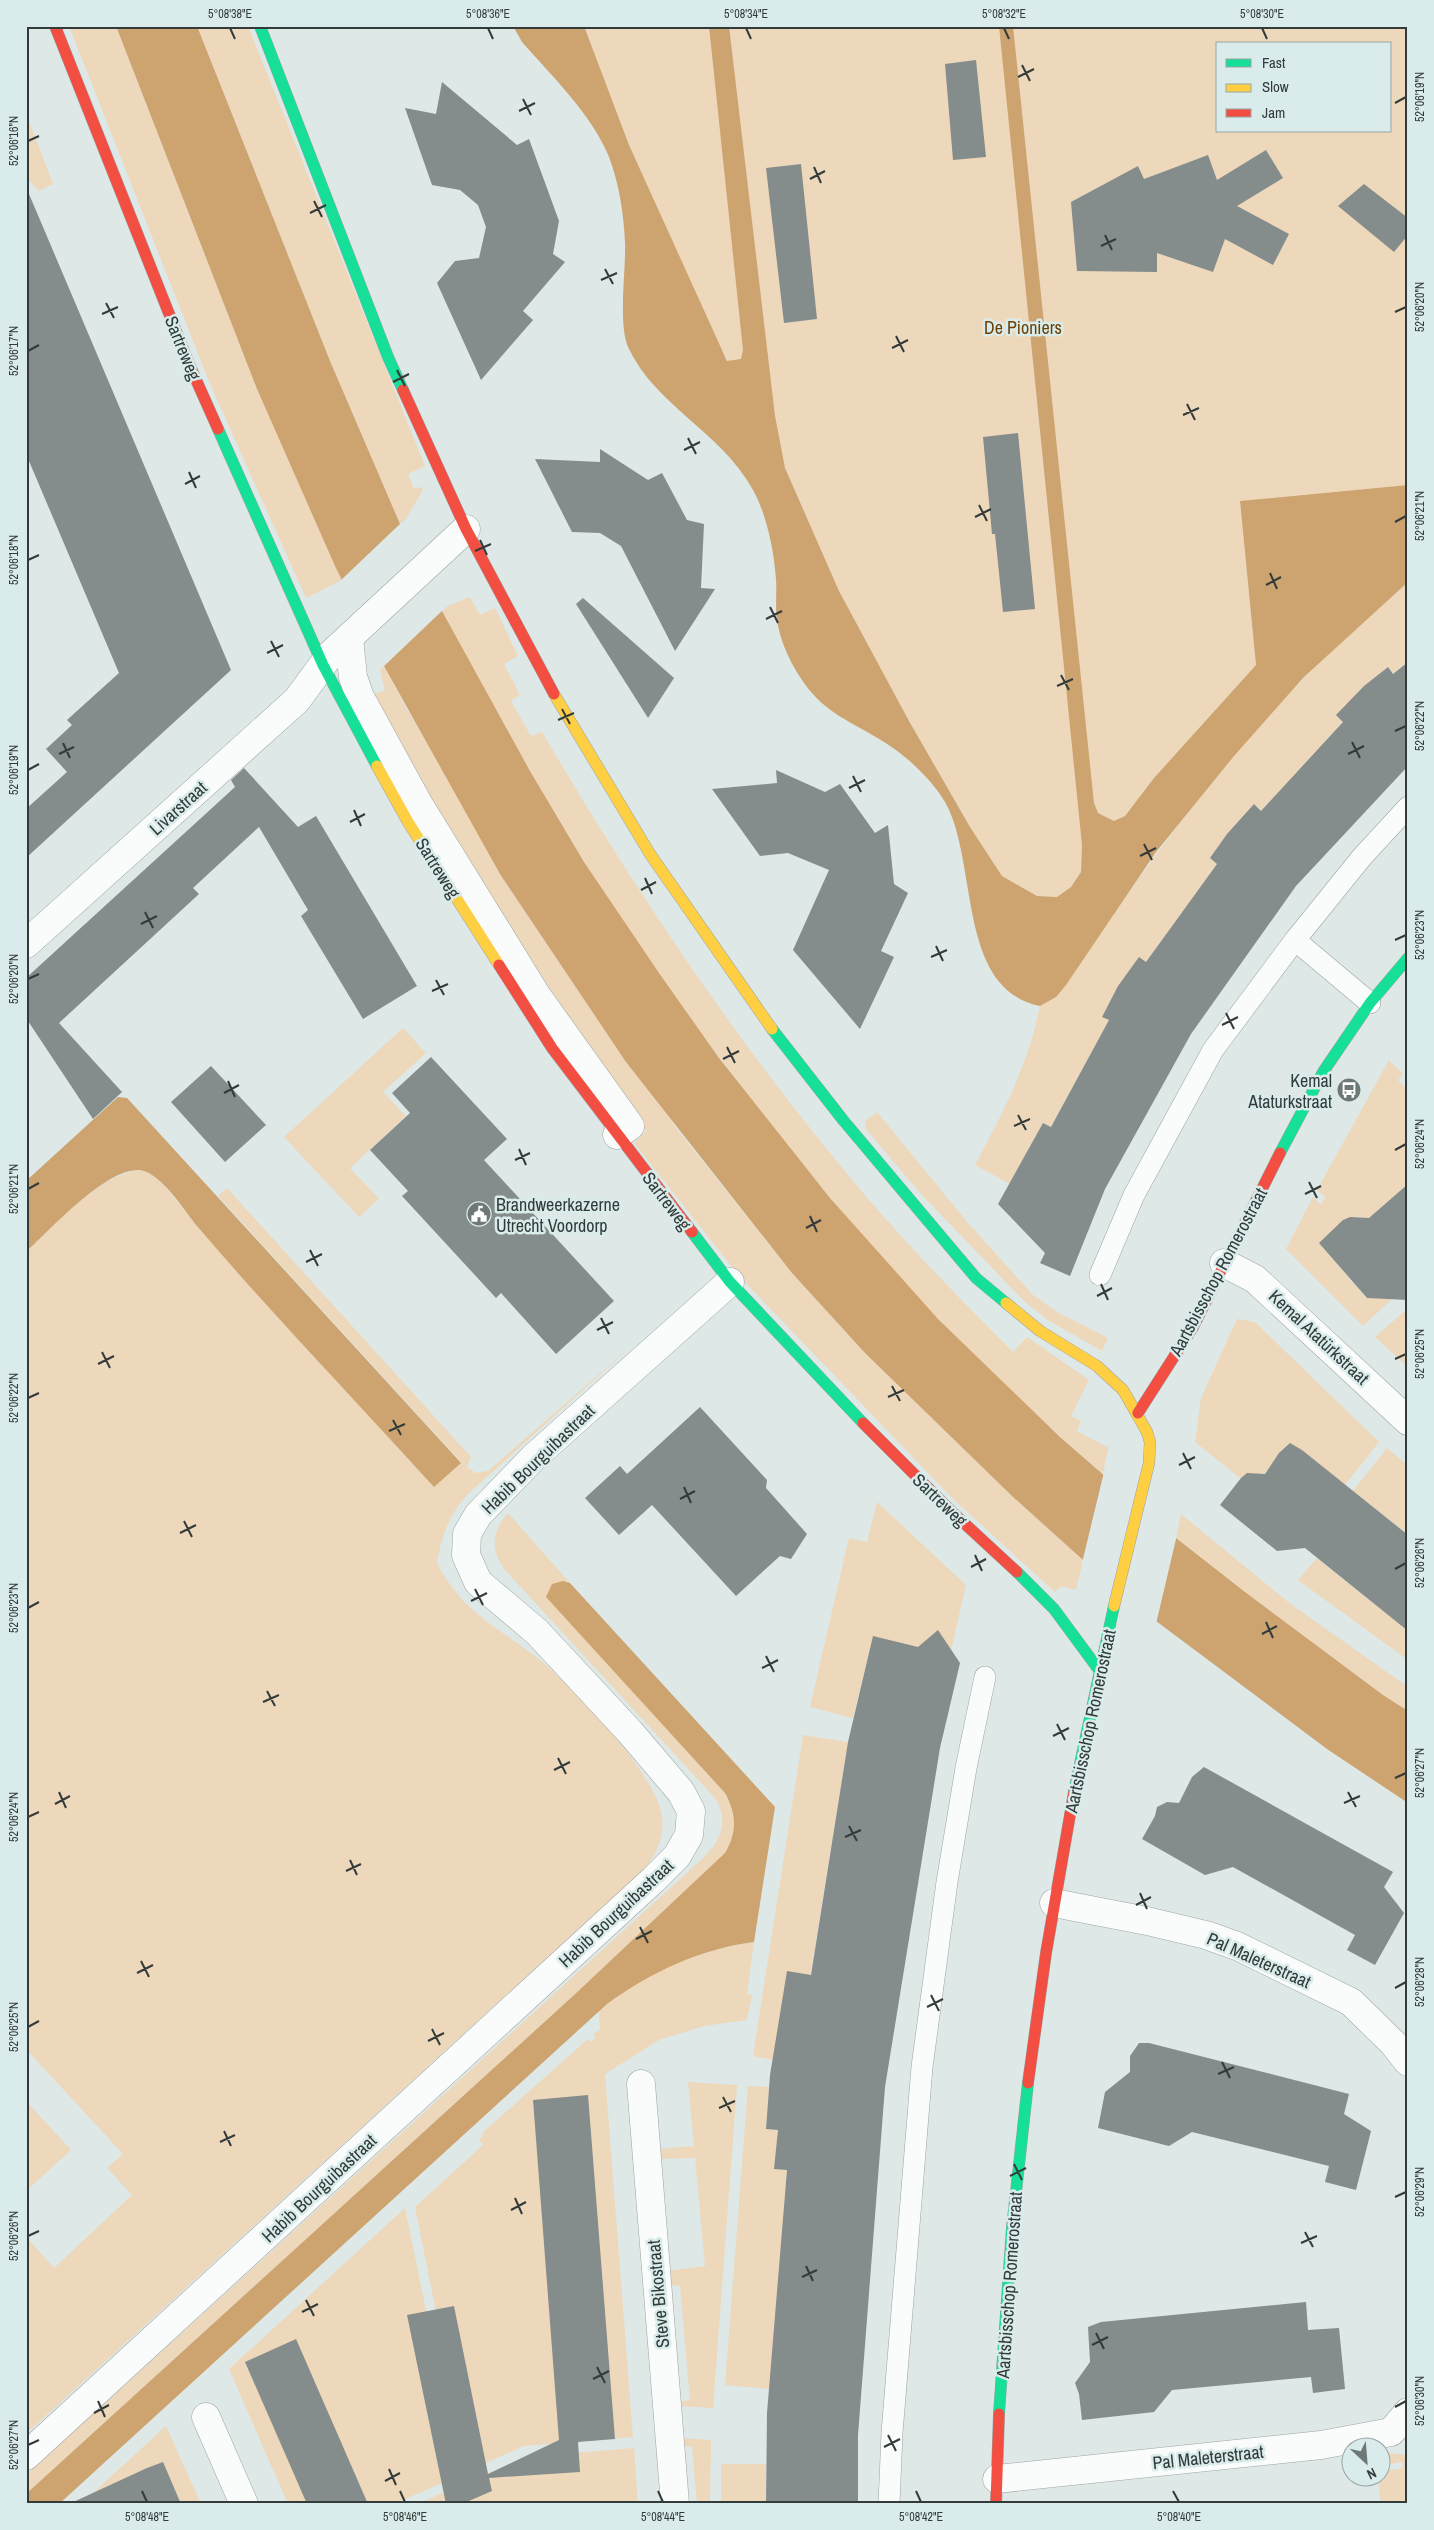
<svg xmlns="http://www.w3.org/2000/svg" width="1434" height="2530" viewBox="0 0 1434 2530" font-family="'Archivo Narrow',sans-serif">
<rect width="100%" height="100%" fill="#dde8e7"/>
<g fill="#eed8bb" fill-rule="evenodd">
<path d="M69 26H116L257 389 342 580 306 598 210 384Z"/>
<path d="M197 26H248L425 466 408 474 414 489 421 487 423 490 406 519 400 524 330 361Z"/>
<path d="M584 26H1408V485L1240 502 1256 665 1154 778 1125 816 1114 821 1098 813 1082 845 1081 872 1071 887 1057 897 1037 896 1002 876 970 827 909 721 839 591 785 468 716 338 629 145ZM1218 44H1390V131H1218Z"/>
<path d="M26 113 53 184 39 191 26 177Z"/>
<path d="M1408 582V662L1393 674 1387 667 1370 682 1343 722 1261 811 1254 804 1210 858 1217 864 1146 962 1139 957 1102 1016 1109 1021 1051 1127 1043 1123 1010 1184 975 1165C1002 1115 1029 1063 1040 1006L1056 997C1133 886 1209 773 1305 677 1337 644 1373 614 1408 582Z"/>
<path d="M470 597 480 615 495 608 518 656 504 664 520 695 511 701 531 736 542 732C639 897 745 1055 870 1201 915 1253 964 1303 1013 1352L1027 1337 1089 1380 1071 1416 1081 1421 1077 1431 1107 1447 1109 1443 1103 1474C1046 1425 991 1374 939 1320 872 1252 813 1177 754 1102 693 1025 634 944 583 860 533 779 488 695 442 611L448 606Z"/>
<path d="M384 666 406 708 677 1129 792 1273 865 1353 1012 1496 1083 1560 1076 1590 1061 1586 1055 1592 953 1499 740 1277 634 1143 646 1131 577 1037 517 947 369 695 385 691 380 670Z"/>
<path d="M403 1028 426 1053 383 1092 406 1116 350 1168 379 1199 359 1217 284 1137Z"/>
<path d="M1389 1060 1403 1074 1398 1080 1408 1091V1202L1392 1198 1365 1222 1358 1217 1345 1219 1321 1245 1366 1298H1393L1363 1326 1286 1249 1313 1197 1321 1205 1325 1197 1317 1190Z"/>
<path d="M877 1112 968 1223 1033 1295 1057 1312 1108 1338 1102 1351 1048 1320 1025 1302 920 1193 866 1129 865 1121Z"/>
<path d="M137 1170 147 1172 160 1181 214 1245 434 1487 461 1462 218 1196 227 1188 471 1457 467 1467 476 1473 488 1471 637 1341 467 1495C449 1515 441 1537 437 1563 464 1615 499 1627 541 1661 574 1688 656 1774 662 1816 665 1836 657 1853 645 1868L26 2434V2243L29 2240 54 2268 132 2195 107 2168 123 2154 26 2049V1252C59 1222 92 1180 137 1170Z"/>
<path d="M1405 1311 1408 1315V1367L1375 1337Z"/>
<path d="M1237 1319 1255 1322 1379 1442 1345 1485 1296 1447 1277 1458 1262 1477 1251 1473 1240 1478 1195 1442 1201 1398Z"/>
<path d="M1387 1448 1408 1466V1535L1353 1491Z"/>
<path d="M877 1502 966 1585 950 1655V1650L945 1641 921 1648 873 1637 853 1718 810 1707 849 1538 867 1542Z"/>
<path d="M508 1513 570 1583 567 1581 547 1596 725 1793C737 1815 737 1832 725 1854L573 1996 26 2494V2475L701 1860C720 1842 730 1823 715 1798L504 1569C490 1548 492 1532 508 1513Z"/>
<path d="M1181 1514 1288 1602 1408 1687V1711L1383 1695 1245 1592 1176 1538Z"/>
<path d="M1317 1558 1408 1631V1643L1404 1648 1408 1652V1660L1298 1580Z"/>
<path d="M803 1735 848 1742 803 2022 773 2060 753 2056Z"/>
<path d="M754 1942 747 1994 752 1995 747 2020 704 2026 659 2040 605 2074 633 2437 524 2446 468 2471 415 2207 483 2145 479 2140 483 2136 481 2134 588 2039 591 2042 595 2038 593 2035 600 2029 599 2010C644 1974 697 1949 754 1942Z"/>
<path d="M688 2082 737 2085 713 2408 678 2406V2402L690 2400 680 2286 669 2285 667 2271 705 2266 695 2158 659 2159 658 2149 694 2146Z"/>
<path d="M748 2086 769 2087 766 2129 790 2132 770 2389 725 2385Z"/>
<path d="M26 2101 71 2150 26 2191Z"/>
<path d="M405 2208 460 2475 394 2504H288L229 2369Z"/>
<path d="M166 2426 201 2504H81Z"/>
<path d="M680 2438 711 2440 710 2504H697L692 2447 681 2446Z"/>
<path d="M634 2448 638 2504H417L526 2457Z"/>
<path d="M1389 2453 1408 2455V2504H1381L1378 2478H1382V2471L1403 2468 1402 2462 1390 2464Z"/>
<rect x="721" y="2464" width="45" height="40"/>
</g>
<g fill="#cda36f">
<path d="M116 26H197L330 361 400 524 442 611 530 771 584 862 659 973 719 1058 830 1198 938 1319 1060 1437 1176 1538 1245 1592 1383 1695 1408 1711V1803L1327 1749 1156 1621 1083 1560 1012 1496 865 1353 792 1273 626 1062 500 874 384 666 335 566 257 389Z"/>
<path d="M513 26H584L629 145 727 361 741 359 743 350 709 26H729L775 416 785 468 839 591 909 721 970 827 1002 876 1037 896 1057 897 1071 887 1081 872 1082 845 999 26H1013L1094 803 1098 813 1114 821 1125 816 1154 778 1256 665 1240 501 1408 485V582L1304 677 1234 756 1156 852 1066 985 1056 997 1040 1006C956 989 979 862 945 802 934 783 912 761 893 748 867 729 833 718 812 693 795 673 781 646 777 620 775 607 777 593 776 579 774 551 767 515 753 490 721 431 656 407 628 347 618 323 626 270 625 243 624 215 619 183 609 157 593 116 551 75 522 42Z"/>
<path d="M118 1097 127 1098 461 1463 434 1487C355 1400 273 1315 197 1226 184 1210 159 1170 138 1170 104 1170 51 1229 26 1252V1181Z"/>
<path d="M563 1581 570 1583 775 1807 754 1942C700 1949 651 1972 607 2004L59 2504H26V2494L573 1996 725 1853C737 1832 737 1815 725 1793L546 1597 552 1584Z"/>
</g>
<g fill="#dde8e7">
<path d="M402 522 444 609 382 668 340 581Z"/>
<path d="M1104 1472 1177 1535 1156 1624 1082 1563Z"/>
</g>
<g fill="#848c8c">
<path d="M976 60 986 157 953 160 945 64Z"/>
<path d="M442 82 517 145 529 139 559 221 553 254 565 262 523 311 533 320 481 380 437 283 455 261 479 258 486 227 478 205 460 190 432 185 405 108 436 114Z"/>
<path d="M1266 150 1283 178 1237 206 1289 234 1273 265 1225 239 1213 272 1157 253V272L1077 271 1071 202 1138 166 1144 179 1208 155 1217 180Z"/>
<path d="M801 164 817 319 784 323 766 168Z"/>
<path d="M1364 184 1408 218V235L1394 252 1338 206Z"/>
<path d="M26 187 231 670 26 858V809L67 772 46 749 72 725 67 720 119 673 26 454Z"/>
<path d="M1018 433 1035 609 1003 612 995 534H992L983 437Z"/>
<path d="M600 449 648 480 662 473 687 520 704 524 701 588 715 589 675 651 621 546 600 533 572 532 535 459 600 462Z"/>
<path d="M583 598 674 678 648 718 576 604Z"/>
<path d="M1408 662V766L1296 886 1191 1034 1105 1189 1070 1276 1040 1263 1045 1253 998 1204 1043 1123 1051 1127 1109 1020 1102 1017 1118 986 1139 957 1146 962 1217 864 1210 858 1227 834 1254 804 1261 811 1343 722 1336 715 1364 686 1388 667 1393 674Z"/>
<path d="M244 768 298 827 316 816 417 986 363 1019 301 916 308 910 259 827 193 888 199 894 59 1023 122 1092 93 1119 26 1018V978L235 787 231 780Z"/>
<path d="M776 770 825 792 840 784 875 833 888 825 894 884 908 893 881 951 894 957 860 1029 793 950 829 870 788 853 760 856 712 789 777 783Z"/>
<path d="M431 1057 507 1139 484 1160 614 1301 556 1354 501 1293 496 1298 402 1196 408 1191 370 1150 410 1113 392 1093Z"/>
<path d="M211 1066 266 1125 225 1162 171 1102Z"/>
<path d="M1408 1184V1300L1367 1298 1319 1243 1343 1220 1350 1217 1369 1218Z"/>
<path d="M700 1407 767 1480 766 1488 807 1534 791 1559 780 1556 736 1596 652 1505 619 1535 585 1498 620 1466 627 1474Z"/>
<path d="M1290 1443 1302 1450 1408 1535V1631L1305 1548 1277 1551 1220 1505 1241 1478 1247 1473 1265 1474 1279 1453Z"/>
<path d="M938 1630 960 1663 940 1748 885 2087 858 2435V2504H766L767 2413 787 2170 774 2169 778 2130 766 2129 770 2075 787 1971 811 1975 848 1742 873 1636 918 1647Z"/>
<path d="M1204 1767 1393 1872 1384 1887 1404 1913 1375 1965 1347 1950 1355 1935 1233 1867 1205 1875 1142 1839 1155 1816 1157 1807 1167 1802 1179 1803 1192 1777Z"/>
<path d="M1139 2043H1149L1349 2094 1344 2114 1371 2131 1356 2190 1325 2182 1329 2166 1192 2132 1169 2146 1098 2128 1105 2092 1130 2072V2056Z"/>
<path d="M588 2095 615 2439 578 2442 580 2472 489 2478 492 2491 462 2504H446L407 2315 454 2306 488 2474 559 2440 533 2100Z"/>
<path d="M1306 2302 1308 2330 1339 2328 1345 2389 1313 2393 1311 2377 1172 2390 1154 2412 1082 2420 1079 2394 1075 2383 1090 2362 1088 2327 1101 2322Z"/>
<path d="M296 2339 334 2426 368 2504H307L245 2362Z"/>
<path d="M163 2462 181 2504H69L147 2468Z"/>
</g>
<g fill="none" stroke-linecap="round" stroke-linejoin="round">
<defs>
<g id="lane">
<path d="M1295 940 1370 1003"/>
<path d="M1100 1275 1134 1195 1213 1050 1295 940 1362 857 1408 807"/>
<path d="M889 2504 892 2433 922 2067 947 1882 966 1768 985 1677"/>
</g>
<g id="street">
<path d="M349 638 353 677 360 697 418 803 537 996 630 1126 617 1135"/>
<path d="M26 944 297 700 330 655 466 529"/>
<path d="M1224 1263 1255 1279 1408 1421"/>
<path d="M1054 1903 1147 1921 1206 1935 1237 1946 1351 2002 1393 2043 1408 2062"/>
<path d="M641 2084 675 2504"/>
<path d="M206 2417 244 2504"/>
<path d="M26 2456 653 1880 677 1856 689 1835 691 1811 681 1792 630 1732 537 1632 478 1582 466 1555 467 1534 478 1515 534 1457 730 1282"/>
<path d="M997 2479 1321 2445 1391 2432 1408 2412"/>
</g>
<g id="fast">
<path d="M260 26 388 357 403 390"/>
<path d="M218 429 323 665 377 766"/>
<path d="M772 1029 843 1120 976 1278 1006 1303"/>
<path d="M1280 1153 1323 1072 1370 1003 1408 958"/>
<path d="M692 1232 730 1282 863 1423"/>
<path d="M1017 1572 1054 1609 1099 1670"/>
<path d="M1074 1792 1114 1606"/>
<path d="M999 2414 1012 2228 1028 2083"/>
</g>
<g id="slow">
<path d="M554 694 650 854 772 1029"/>
<path d="M377 766 408 822 499 965"/>
<path d="M1006 1303 1040 1331 1097 1366 1123 1390 1147 1432 1150 1442 1149 1463 1114 1606"/>
</g>
<g id="jam">
<path d="M55 26 189 364 218 429"/>
<path d="M403 390 466 529 554 694"/>
<path d="M499 965 552 1048 692 1232"/>
<path d="M1138 1413 1193 1327 1280 1153"/>
<path d="M863 1423 952 1512 1017 1572"/>
<path d="M1028 2083 1046 1953 1074 1792"/>
<path d="M996 2504 999 2414"/>
</g>
</defs>
<use href="#lane" stroke="#9da4a4" stroke-width="22"/>
<use href="#street" stroke="#9da4a4" stroke-width="29"/>
<use href="#fast" stroke="#9da4a4" stroke-width="12"/>
<use href="#slow" stroke="#9da4a4" stroke-width="12"/>
<use href="#jam" stroke="#9da4a4" stroke-width="12"/>
<use href="#lane" stroke="#fafcfb" stroke-width="21"/>
<use href="#street" stroke="#fafcfb" stroke-width="28"/>
<use href="#fast" stroke="#16e098" stroke-width="11"/>
<use href="#slow" stroke="#ffcf43" stroke-width="11"/>
<use href="#jam" stroke="#f24e42" stroke-width="11"/>
</g>
<path fill="none" stroke="#333b3a" stroke-width="2" d="M230 28 235 39M488 28 493 39M746 28 751 39M1004 28 1009 39M1262 28 1267 39M1022 65 1030 81M1018 77 1034 69M523 99 531 115M1395 103 1406 97M519 111 535 103M28 141 39 136M814 167 821 183M810 179 825 171M314 201 322 217M310 213 326 205M1105 235 1112 250M1101 246 1116 239M605 269 613 284M601 280 617 273M106 303 114 318M1395 312 1406 307M102 314 118 307M896 336 904 352M892 348 908 340M28 351 39 345M397 370 405 386M393 382 409 374M1187 404 1195 420M1183 415 1199 408M688 438 696 454M684 450 700 442M189 472 196 488M185 484 200 476M979 505 987 521M975 517 991 509M1395 522 1406 516M480 540 487 555M475 551 491 544M28 560 39 555M1270 573 1277 589M1266 585 1281 577M770 607 778 623M766 619 782 611M271 641 279 657M267 653 283 645M1061 675 1069 690M1057 686 1073 679M562 709 570 724M558 720 574 713M1395 731 1406 726M1352 742 1360 758M63 743 70 758M59 754 74 747M1348 754 1364 746M28 770 39 764M853 776 861 792M849 788 865 780M354 810 361 826M350 822 365 814M1144 844 1152 860M1140 856 1156 848M645 878 652 894M641 890 656 882M145 912 153 928M141 924 157 916M1395 940 1406 935M936 946 943 961M931 957 947 950M28 979 39 974M436 980 444 995M432 991 448 984M1226 1013 1234 1029M1222 1025 1238 1017M727 1047 735 1063M723 1059 739 1051M228 1081 235 1097M224 1093 239 1085M1018 1115 1026 1130M1014 1126 1030 1119M519 1149 526 1165M1395 1150 1406 1144M515 1160 530 1153M1309 1182 1317 1198M28 1189 39 1183M1305 1194 1321 1186M810 1216 817 1232M806 1228 821 1220M310 1250 318 1266M306 1262 322 1254M1101 1284 1108 1300M1097 1296 1112 1288M601 1318 609 1334M597 1330 613 1322M102 1352 110 1368M1395 1359 1406 1354M98 1364 114 1356M892 1386 900 1401M888 1397 904 1390M28 1398 39 1393M393 1420 401 1435M389 1431 405 1424M1183 1453 1191 1469M1179 1465 1195 1457M684 1487 691 1503M680 1499 695 1491M184 1521 192 1537M180 1533 196 1525M975 1555 982 1571M971 1567 986 1559M1395 1569 1406 1563M475 1589 483 1605M471 1601 487 1593M28 1608 39 1602M1266 1622 1273 1638M1262 1634 1277 1626M766 1656 774 1672M762 1668 778 1660M267 1691 275 1706M263 1702 279 1695M1057 1724 1065 1740M1053 1736 1069 1728M558 1758 566 1774M554 1770 570 1762M1395 1778 1406 1773M59 1792 66 1808M1348 1792 1356 1807M1344 1803 1360 1796M55 1804 70 1796M28 1817 39 1812M849 1826 857 1841M845 1837 861 1830M350 1860 357 1875M346 1871 361 1864M1140 1893 1147 1909M1136 1905 1151 1897M640 1927 648 1943M636 1939 652 1931M141 1961 149 1977M137 1973 153 1965M1395 1988 1406 1982M931 1995 939 2011M927 2007 943 1999M28 2027 39 2021M432 2029 440 2045M428 2041 444 2033M1222 2062 1230 2078M1218 2074 1234 2067M723 2097 731 2112M719 2108 735 2101M224 2131 231 2146M220 2142 235 2135M1014 2164 1022 2180M1010 2176 1026 2168M1395 2197 1406 2192M515 2198 522 2214M511 2210 526 2202M1305 2232 1313 2247M28 2236 39 2231M1301 2243 1317 2236M806 2266 813 2281M802 2277 817 2270M306 2300 314 2316M302 2312 318 2304M1096 2333 1104 2349M1092 2345 1108 2337M597 2367 605 2383M593 2379 609 2371M98 2401 105 2417M1395 2407 1406 2401M94 2413 109 2405M888 2435 896 2451M28 2445 39 2440M884 2447 900 2439M389 2469 396 2485M385 2481 400 2473M142 2491 147 2502M400 2491 405 2502M658 2491 663 2502M916 2491 921 2502M1173 2491 1179 2502"/>
<defs>
<symbol id="bus-disc" viewBox="-11 -11 22 22"><circle r="9.5" fill="#6e7877" stroke="#d9eceb"/><path d="M-5-6H5V4H4V6H2V4H-2V6H-4V4H-5ZM-3.5-4V0h7V-4ZM-3.5 1.2v1.5H-2V1.2ZM2 1.2v1.5H3.5V1.2Z" fill="#fff"/></symbol>
<symbol id="civic-disc" viewBox="-11 -11 22 22"><circle r="9.5" fill="#6e7877" stroke="#d9eceb"/><path d="M-.6-6.5H3V-4.5H.6V-3L4-1V1h2V6H-6V1h2V-1L-.6-3ZM-1.2 2.5V6h2.4V2.5Z" fill="#fff"/></symbol>
</defs>
<g fill-rule="evenodd">
<use href="#bus-disc" x="1335" y="1076" width="28" height="28"/>
<use href="#civic-disc" x="465" y="1200" width="28" height="28"/>
</g>
<g text-anchor="middle" dominant-baseline="central" stroke-width="5" stroke-linejoin="round" paint-order="stroke">
<g font-size="18" fill="#6b4003" stroke="#d9eceb">
<text x="1023" y="327">De Pioniers</text>
</g>
<g font-size="18" fill="#333b3a" stroke="#d9eceb">
<text transform="translate(183 348) rotate(68)">Sartreweg</text>
<text transform="translate(178 808) rotate(-42)">Livarstraat</text>
<text transform="translate(438 868) rotate(58)">Sartreweg</text>
<text transform="translate(667 1201) rotate(53)">Sartreweg</text>
<text transform="translate(1218 1272) rotate(-62)">Aartsbisschop Romerostraat</text>
<text transform="translate(1319 1337) rotate(43)">Kemal Atatürkstraat</text>
<text transform="translate(538 1459) rotate(-44)">Habib Bourguibastraat</text>
<text transform="translate(940 1500) rotate(44)">Sartreweg</text>
<text transform="translate(1090 1721) rotate(-78)">Aartsbisschop Romerostraat</text>
<text transform="translate(616 1913) rotate(-43)">Habib Bourguibastraat</text>
<text transform="translate(1259 1960) rotate(24)">Pal Maleterstraat</text>
<text transform="translate(319 2188) rotate(-43)">Habib Bourguibastraat</text>
<text transform="translate(1009 2285) rotate(-86)">Aartsbisschop Romerostraat</text>
<text transform="translate(658 2294) rotate(-95)">Steve Bikostraat</text>
<text transform="translate(1208 2457) rotate(-6)">Pal Maleterstraat</text>
</g>
<g font-size="18" fill="#333b3a" stroke="#d9eceb" text-anchor="end">
<text x="1332" y="1080">Kemal<tspan x="1332" dy="21">Ataturkstraat</tspan></text>
<text x="496" y="1204" text-anchor="start">Brandweerkazerne<tspan x="496" dy="21">Utrecht Voordorp</tspan></text>
</g>
</g>
<rect width="1434" height="2530" fill="none" stroke="#d9eceb" stroke-width="55"/>
<rect x="1216" y="42" width="175" height="90" fill="#d9eceb" stroke="#97a5a4"/>
<rect x="1226" y="59" width="25" height="8" fill="#16e098" stroke="#97a5a4"/>
<text x="1262" y="68" font-size="15" fill="#333b3a">Fast</text>
<rect x="1226" y="84" width="25" height="8" fill="#ffcf43" stroke="#97a5a4"/>
<text x="1262" y="92" font-size="15" fill="#333b3a">Slow</text>
<rect x="1226" y="109" width="25" height="8" fill="#f24e42" stroke="#97a5a4"/>
<text x="1262" y="118" font-size="15" fill="#333b3a">Jam</text>
<g transform="translate(1366 2462) rotate(154)"><circle r="24" fill="#d9eceb" stroke="#97a5a4"/>
<path d="M0-4L9 19L0 12L-9 19Z" fill="#6e7877"/>
<text y="-8" font-size="14" font-weight="bold" text-anchor="middle" fill="#333b3a">N</text>
</g>
<rect x="28" y="28" width="1378" height="2474" fill="none" stroke="#333b3a" stroke-width="2"/>
<g font-size="12" text-anchor="middle" fill="#333b3a">
<text x="230" y="18">5°08'38"E</text>
<text x="488" y="18">5°08'36"E</text>
<text x="746" y="18">5°08'34"E</text>
<text x="1004" y="18">5°08'32"E</text>
<text x="1262" y="18">5°08'30"E</text>
<text transform="translate(1420 97) rotate(-90)" y="4">52°06'19"N</text>
<text transform="translate(14 141) rotate(-90)" y="4">52°06'16"N</text>
<text transform="translate(1420 307) rotate(-90)" y="4">52°06'20"N</text>
<text transform="translate(14 351) rotate(-90)" y="4">52°06'17"N</text>
<text transform="translate(1420 516) rotate(-90)" y="4">52°06'21"N</text>
<text transform="translate(14 560) rotate(-90)" y="4">52°06'18"N</text>
<text transform="translate(1420 726) rotate(-90)" y="4">52°06'22"N</text>
<text transform="translate(14 770) rotate(-90)" y="4">52°06'19"N</text>
<text transform="translate(1420 935) rotate(-90)" y="4">52°06'23"N</text>
<text transform="translate(14 979) rotate(-90)" y="4">52°06'20"N</text>
<text transform="translate(1420 1144) rotate(-90)" y="4">52°06'24"N</text>
<text transform="translate(14 1189) rotate(-90)" y="4">52°06'21"N</text>
<text transform="translate(1420 1354) rotate(-90)" y="4">52°06'25"N</text>
<text transform="translate(14 1398) rotate(-90)" y="4">52°06'22"N</text>
<text transform="translate(1420 1563) rotate(-90)" y="4">52°06'26"N</text>
<text transform="translate(14 1608) rotate(-90)" y="4">52°06'23"N</text>
<text transform="translate(1420 1773) rotate(-90)" y="4">52°06'27"N</text>
<text transform="translate(14 1817) rotate(-90)" y="4">52°06'24"N</text>
<text transform="translate(1420 1982) rotate(-90)" y="4">52°06'28"N</text>
<text transform="translate(14 2027) rotate(-90)" y="4">52°06'25"N</text>
<text transform="translate(1420 2192) rotate(-90)" y="4">52°06'29"N</text>
<text transform="translate(14 2236) rotate(-90)" y="4">52°06'26"N</text>
<text transform="translate(1420 2401) rotate(-90)" y="4">52°06'30"N</text>
<text transform="translate(14 2445) rotate(-90)" y="4">52°06'27"N</text>
<text x="147" y="2521">5°08'48"E</text>
<text x="405" y="2521">5°08'46"E</text>
<text x="663" y="2521">5°08'44"E</text>
<text x="921" y="2521">5°08'42"E</text>
<text x="1179" y="2521">5°08'40"E</text>
</g>
</svg>
